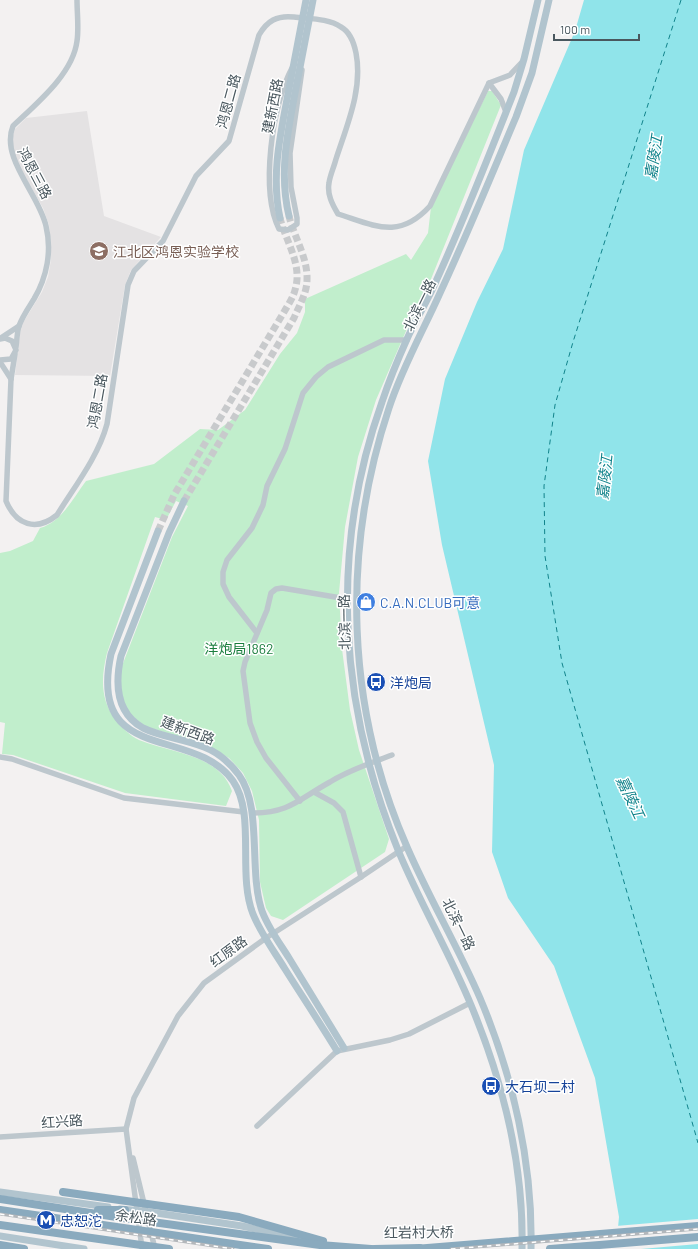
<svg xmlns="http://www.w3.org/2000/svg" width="698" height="1249" viewBox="0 0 698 1249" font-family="Barlow,'Noto Sans SC',sans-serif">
<rect width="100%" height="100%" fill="#f3f1f1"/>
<path fill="#e4e2e3" d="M87 111 104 216 161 237 131 270 125 285 110 376 15 375 21 326 42 292 48 277 51 260V243L49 225 43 208 15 159 11 143 15 129 26 118Z"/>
<path fill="#c1eecc" d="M488 91H492L501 105 427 289 406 331 376 400 358 457 345 527 339 593 342 649 350 710 359 750 389 839 385 852 283 920 271 916 266 908 260 882 259 820 252 791 243 773 229 758 206 745 144 726 130 714 122 701 120 671 172 537 188 506 176 501 166 520 155 517 107 653C101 677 100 700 116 720 122 727 130 736 139 740 171 753 219 754 232 791L226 806 125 793 13 755 2 754 5 723 0 722V553L10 551 33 541 40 528C62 522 73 498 86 481L154 464 200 429 218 430 245 410 280 354 297 333 305 312V299L406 254 411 260 428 233 431 207Z"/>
<path fill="#90e4ea" d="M584 0H698V1249H616L619 1217 595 1078 554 966 508 898 492 852 494 765 442 545 428 461 445 379 477 302 503 249 524 150 575 31Z"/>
<path fill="#f3f1f1" d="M698 1219V1244L641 1249H614L616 1226Z"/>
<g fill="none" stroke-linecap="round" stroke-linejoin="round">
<path stroke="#11838b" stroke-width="1" stroke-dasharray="5 4" stroke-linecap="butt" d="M681 0 573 342 555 405 544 486 545 556 562 663 698 1143"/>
<g stroke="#c8cacc" stroke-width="7" stroke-dasharray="7 3.5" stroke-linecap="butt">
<path d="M184 501 294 318C299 306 307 293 307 280 308 258 294 237 289 216"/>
<path d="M158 531 174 495 284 312C288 305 293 298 295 290 303 265 286 242 280 218"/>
</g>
<g stroke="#bdc7cd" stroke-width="5.5">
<path d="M292 68C272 105 260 191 279 229L288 230 297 224V218L291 187 290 153 302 70"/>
<path d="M506 112 501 99 489 83 510 75 523 61"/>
<path d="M1 338 19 326"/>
<path d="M0 339 5 338 12 341 16 350 11 359 0 360"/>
<path d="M16 347C17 340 17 332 19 326 22 317 29 307 34 299 47 277 52 251 46 226 39 194 0 158 13 126 36 104 73 74 77 41 79 28 77 13 77 0"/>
<path d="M15 354 11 379 6 501C16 525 36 532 57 515 75 486 98 457 107 424L128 285 134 271 163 241 196 176 229 141 259 35C267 21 277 15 294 17 308 19 328 18 341 27 350 32 354 43 356 53 363 89 347 125 336 159 334 167 330 175 329 183 327 194 332 204 338 214 376 226 399 240 430 206L489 83"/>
<path d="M0 362 11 379"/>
<path d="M257 633 229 597 223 584V572L227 560 252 528 263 505 267 486 285 449 303 393 316 377 328 367 384 340H407"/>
<path d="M0 757 12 759 124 798 244 812"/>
<path d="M314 792 334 803 343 812 361 877"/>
<path d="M300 801 266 758 257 742 250 723 243 671 245 662 267 610 271 593 276 589 282 588 347 599"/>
<path d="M252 813C290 813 299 799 330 782 349 770 371 763 392 755"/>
<path d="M257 1126 337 1051 390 1040 409 1034 470 1003"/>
<path d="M0 1137 126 1129"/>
<path d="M133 1158 155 1249"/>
<path d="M142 1248 126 1129 134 1098 178 1016 204 983 266 938 361 877 407 846"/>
</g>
<g stroke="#b1c4ce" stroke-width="7">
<path d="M289 216C279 174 287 135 295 93 301 62 307 31 313 0"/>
<path d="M280 218C271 176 280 136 288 94 294 62 300 31 306 0"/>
<path d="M184 501 169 533 121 656C115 683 116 713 143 728 161 737 185 739 204 747 217 752 230 763 239 775 262 806 249 869 261 908 266 925 279 942 289 958 307 988 326 1018 344 1048"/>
<path d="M158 531 111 654C87 766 194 725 233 781 256 814 237 874 253 914 261 934 274 951 285 969 302 996 320 1023 337 1051"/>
<path d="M0 1192 108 1207"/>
<path d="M120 1209 143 1211 242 1226 299 1239"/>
<path d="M0 1236 84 1249"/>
<path d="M522 1249C524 1166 503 1082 471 1005 449 952 420 903 398 850 339 705 329 550 382 402 389 381 398 359 407 339 414 323 424 307 432 290 462 225 488 158 514 92L524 59 538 0"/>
<path d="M531 1249C533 1164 513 1076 480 998 458 947 429 898 407 847 346 708 341 552 389 408 402 368 423 331 440 293 467 235 491 176 516 117L532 73 549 0"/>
</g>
<g stroke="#8aaabe" stroke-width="8">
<path d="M63 1192 239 1217 323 1241"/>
<path d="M0 1199 123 1218 320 1245 371 1249"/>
<path d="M0 1210 268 1249"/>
<path d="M98 1210H125"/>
<path d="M0 1225 169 1249"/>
<path d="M0 1245 24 1249"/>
<path d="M374 1249 420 1248"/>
<path d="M415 1249 698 1226"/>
<path d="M550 1249 698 1237"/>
</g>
<defs>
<g id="rail">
<path d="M0 1214 233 1249"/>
<path d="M451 1249 698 1229"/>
</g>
</defs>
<use href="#rail" stroke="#b3b7bb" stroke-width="3"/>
<use href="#rail" stroke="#fff" stroke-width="1.5" stroke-dasharray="4.5" stroke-linecap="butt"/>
</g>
<defs>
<symbol id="school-disc" viewBox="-11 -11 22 22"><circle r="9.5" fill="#8d6e63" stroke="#fff"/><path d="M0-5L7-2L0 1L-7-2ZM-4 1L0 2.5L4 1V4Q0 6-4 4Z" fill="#fff"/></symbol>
<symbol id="shop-disc" viewBox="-11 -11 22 22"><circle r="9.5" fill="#3f7fe0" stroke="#fff"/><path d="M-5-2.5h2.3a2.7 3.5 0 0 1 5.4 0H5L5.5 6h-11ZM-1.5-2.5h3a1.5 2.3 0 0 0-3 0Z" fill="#fff"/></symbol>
<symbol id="bus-disc" viewBox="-11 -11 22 22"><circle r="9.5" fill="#1a4fb4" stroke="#fff"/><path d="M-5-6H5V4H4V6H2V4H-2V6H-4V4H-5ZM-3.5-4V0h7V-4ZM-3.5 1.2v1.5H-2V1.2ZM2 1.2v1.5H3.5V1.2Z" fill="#fff"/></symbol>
<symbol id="metro-disc" viewBox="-11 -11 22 22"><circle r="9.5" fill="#1a4fb4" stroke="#fff"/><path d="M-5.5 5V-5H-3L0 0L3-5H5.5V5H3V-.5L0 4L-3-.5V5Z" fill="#fff"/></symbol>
</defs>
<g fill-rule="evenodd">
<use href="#school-disc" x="88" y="240" width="22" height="22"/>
<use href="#shop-disc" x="355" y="591" width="22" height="22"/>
<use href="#bus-disc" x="365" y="671" width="22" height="22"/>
<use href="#bus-disc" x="480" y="1075" width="22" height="22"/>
<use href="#metro-disc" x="35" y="1209" width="22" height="22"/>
</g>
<g text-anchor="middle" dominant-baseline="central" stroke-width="3" stroke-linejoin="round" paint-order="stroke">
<g font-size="14" fill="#49575e" stroke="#fff">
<text transform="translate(228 101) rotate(-75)">鸿恩二路</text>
<text transform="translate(272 106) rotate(-79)">建新西路</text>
<text transform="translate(35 173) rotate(62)">鸿恩三路</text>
<text transform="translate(419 305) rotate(-64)">北滨一路</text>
<text transform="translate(97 401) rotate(-80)">鸿恩二路</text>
<text transform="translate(344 622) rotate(-91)">北滨一路</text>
<text transform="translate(188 730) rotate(20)">建新西路</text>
<text transform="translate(459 924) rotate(64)">北滨一路</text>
<text transform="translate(228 951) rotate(-36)">红原路</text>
<text transform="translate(62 1121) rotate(-4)">红兴路</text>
<text transform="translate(136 1217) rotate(8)">余松路</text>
<text transform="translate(419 1232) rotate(-1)">红岩村大桥</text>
</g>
<g font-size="14" fill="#785e54" stroke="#fff" text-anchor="start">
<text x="113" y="251">江北区鸿恩实验学校</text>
</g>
<g font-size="14" fill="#366cbe" stroke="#fff" text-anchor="start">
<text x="380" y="602">C.A.N.CLUB可意</text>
</g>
<g font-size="14" fill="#1a7e3e" stroke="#fff">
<text x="239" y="648">洋炮局1862</text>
</g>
<g font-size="14" fill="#164399" stroke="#fff" text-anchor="start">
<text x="390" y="682">洋炮局</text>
<text x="505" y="1086">大石坝二村</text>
<text x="60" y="1220">忠恕沱</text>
</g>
<g font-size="15" font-style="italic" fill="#11838b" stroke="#fff">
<text transform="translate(653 157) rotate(-81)">嘉陵江</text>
<text transform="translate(604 477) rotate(-84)">嘉陵江</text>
<text transform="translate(631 797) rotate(65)">嘉陵江</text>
</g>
</g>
<path d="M554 34v6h85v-6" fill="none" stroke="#49575e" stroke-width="2"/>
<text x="560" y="34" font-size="12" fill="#49575e" stroke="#ffffff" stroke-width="3" paint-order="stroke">100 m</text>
</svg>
